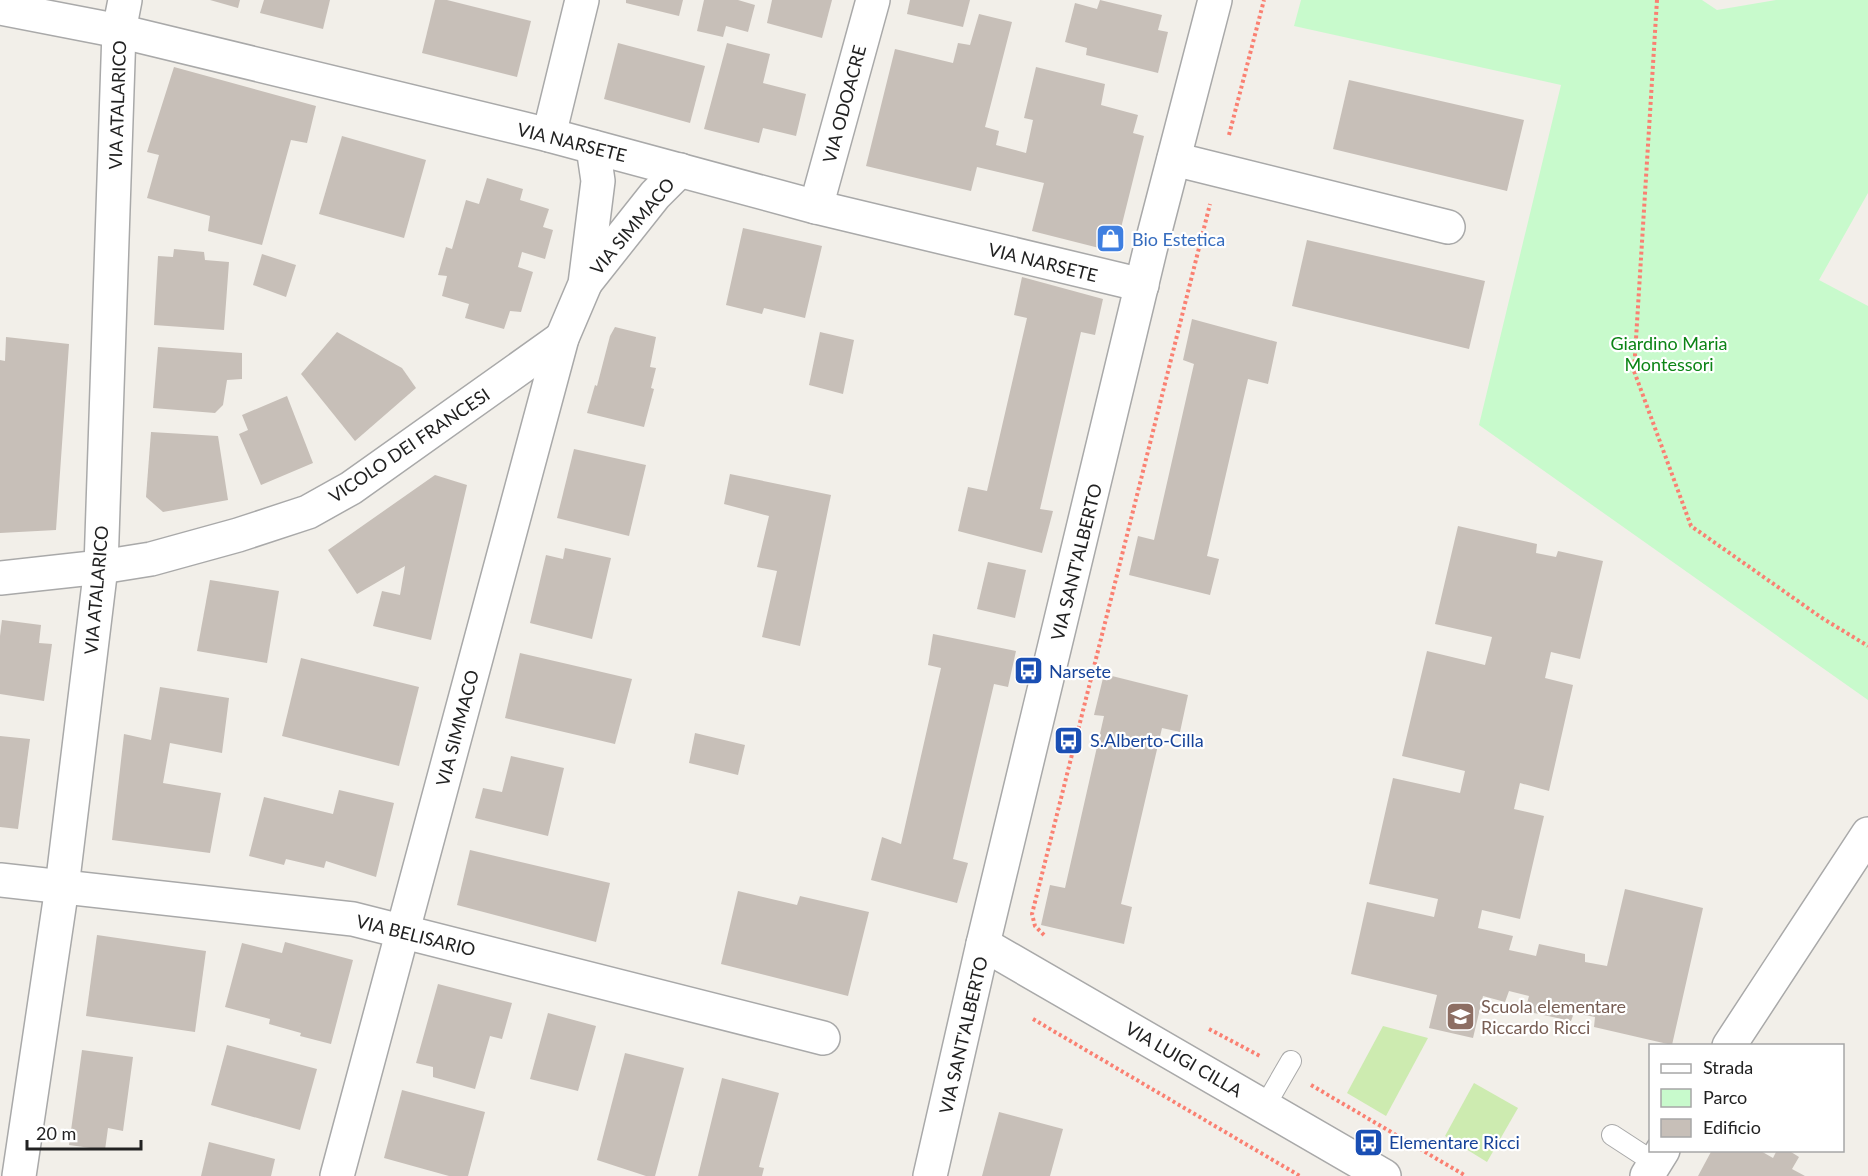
<svg xmlns="http://www.w3.org/2000/svg" width="1868" height="1176" viewBox="0 0 1868 1176" font-family="Lato,sans-serif">
<rect width="100%" height="100%" fill="#f2efe9"/>
<g fill="#cdebb0">
<path d="M1383 1026 1428 1038 1386 1116 1347 1093Z"/>
<path d="M1474 1083 1518 1108 1487 1162 1445 1136Z"/>
</g>
<path fill="#c8facc" d="M1301 0H1702L1717 10 1776 0H1868V193L1819 280 1868 306V700L1479 425 1561 85 1294 26Z"/>
<g fill="#c7bfb8">
<path d="M210 0H240L238 8Z"/>
<path d="M264 0H330L323 29 260 13Z"/>
<path d="M435 0H447L531 21 517 77 422 53Z"/>
<path d="M626 0H683L679 16 626 3Z"/>
<path d="M704 0H738L755 5 748 32 726 26 723 37 697 31Z"/>
<path d="M772 0H832L822 38 767 23Z"/>
<path d="M910 0H970L963 27 907 14Z"/>
<path d="M1100 0 1162 15 1158 30 1168 32 1158 73 1086 55 1087 48 1065 42 1075 3 1097 9Z"/>
<path d="M979 14 1012 22 985 127 999 131 996 145 1026 153 1033 120 1024 118 1036 67 1105 84 1101 105 1138 115 1133 133 1144 136 1115 252 1032 231 1044 183 977 167 971 191 866 166 895 49 953 63 958 43 970 45Z"/>
<path d="M618 43 705 66 690 123 604 99Z"/>
<path d="M727 43 770 54 763 83 806 94 796 136 763 128 759 143 704 129Z"/>
<path d="M174 67 316 106 307 143 291 140 262 245 208 231 210 216 147 198 159 155 147 152Z"/>
<path d="M1349 80 1524 120 1507 191 1333 149Z"/>
<path d="M342 136 426 160 404 238 319 214Z"/>
<path d="M487 178 523 189 520 200 549 209 543 227 553 230 545 259 522 252 518 267 533 272 521 312 510 311 504 329 465 318 469 304 442 296 447 276 438 275 446 247 452 249 466 200 479 204Z"/>
<path d="M743 228 822 246 805 318 764 308 762 314 726 305Z"/>
<path d="M1307 240 1485 281 1469 349 1292 306Z"/>
<path d="M174 249 204 252 205 260 229 262 224 330 154 325 158 256 173 257Z"/>
<path d="M262 254 296 265 286 297 253 285Z"/>
<path d="M1022 277 1103 299 1095 335 1081 332 1040 509 1053 511 1042 553 958 531 968 487 987 491 1027 318 1014 315Z"/>
<path d="M1192 319 1277 342 1268 384 1248 379 1207 556 1219 559 1210 595 1129 575 1138 536 1154 540 1194 364 1183 360Z"/>
<path d="M615 327 656 337 650 367 656 368 651 388 654 389 644 427 587 413 595 385 597 386 610 336Z"/>
<path d="M337 332 402 368 416 388 355 441 301 374Z"/>
<path d="M820 332 854 340 843 394 809 385Z"/>
<path d="M6 337 69 344 56 530 0 533V360L5 361Z"/>
<path d="M158 347 242 353V379L227 380 223 405 215 413 153 408Z"/>
<path d="M287 396 313 463 261 485 239 434 248 430 242 415Z"/>
<path d="M151 432 218 436 228 500 163 512 146 497Z"/>
<path d="M574 449 646 465 629 536 557 518Z"/>
<path d="M730 474 831 495 800 646 762 637 777 571 757 567 769 516 724 504Z"/>
<path d="M435 475 467 485 431 640 373 626 382 591 400 595 405 566 357 594 328 550Z"/>
<path d="M1458 526 1537 544 1536 553 1556 557 1558 551 1603 561 1580 659 1551 652 1545 678 1573 685 1549 791 1520 783 1514 809 1544 816 1520 919 1482 910 1478 928 1513 936 1509 950 1536 956 1539 944 1585 954V962L1607 966 1625 889 1703 908 1672 1045 1594 1027 1595 1017 1574 1013 1571 1021 1525 1011 1529 996 1509 991 1505 1002 1483 996 1473 1038 1429 1028 1437 995 1351 974 1367 902 1434 917 1438 899 1369 884 1393 778 1460 793 1465 771 1402 756 1427 651 1485 665 1492 637 1435 624Z"/>
<path d="M565 548 611 558 592 639 530 623 546 555 563 559Z"/>
<path d="M988 562 1026 570 1015 618 977 609Z"/>
<path d="M210 580 279 591 267 663 197 651Z"/>
<path d="M2 620 41 625 39 643 52 644 44 701 0 694V636Z"/>
<path d="M933 634 1016 651 1008 687 994 684 953 859 968 863 957 903 871 880 882 837 901 844 941 668 928 665Z"/>
<path d="M520 653 632 679 615 744 505 718Z"/>
<path d="M301 658 419 687 399 766 282 736Z"/>
<path d="M1104 674 1188 695 1180 732 1162 728 1121 904 1132 907 1124 944 1041 925 1050 885 1065 888 1104 716 1094 715Z"/>
<path d="M160 687 229 698 222 753 170 743 163 783 221 793 210 853 112 840 124 734 151 740Z"/>
<path d="M695 733 745 745 738 775 689 763Z"/>
<path d="M0 736 30 739 18 829 0 827Z"/>
<path d="M511 756 564 768 548 836 475 818 483 788 502 792Z"/>
<path d="M339 790 394 803 376 877 326 861 324 868 286 859 284 865 249 856 264 797 333 814Z"/>
<path d="M470 850 610 883 596 942 457 905Z"/>
<path d="M738 891 797 905 800 896 869 912 848 996 721 964Z"/>
<path d="M97 935 206 951 195 1032 86 1016Z"/>
<path d="M285 942 353 960 331 1044 300 1036 301 1033 269 1024 270 1019 225 1007 242 943 282 953Z"/>
<path d="M438 984 512 1003 502 1039 490 1036 475 1089 433 1077V1067L416 1063Z"/>
<path d="M548 1013 596 1026 578 1091 530 1079Z"/>
<path d="M227 1045 317 1069 300 1130 211 1105Z"/>
<path d="M82 1050 133 1057 123 1131 108 1128 105 1150 69 1145Z"/>
<path d="M625 1053 684 1068 655 1176H646L597 1160Z"/>
<path d="M722 1078 779 1093 759 1167 764 1168 762 1176H698Z"/>
<path d="M402 1090 485 1112 468 1176H449L384 1158Z"/>
<path d="M999 1112 1063 1129 1050 1176H982Z"/>
<path d="M209 1142 275 1159 271 1176H201Z"/>
<path d="M1712 1150H1759L1773 1158 1777 1150H1788L1799 1157 1792 1169 1805 1176H1698Z"/>
</g>
<g fill="none" stroke-linecap="round" stroke-linejoin="round">
<defs>
<g id="service">
<path d="M1265 1106 1291 1061"/>
<path d="M1612 1135 1655 1163"/>
</g>
<g id="minor">
<path d="M0 8 119 31 549 135 816 207 1142 285"/>
<path d="M549 135 582 0"/>
<path d="M1174 159 1448 227"/>
<path d="M816 207 873 0"/>
<path d="M586 282 655 195 680 170"/>
<path d="M0 578 101 567 151 559 238 535 308 512 351 488 562 338"/>
<path d="M0 880 353 919 823 1038"/>
<path d="M1729 1046 1868 834"/>
<path d="M19 1176 62 887 101 567 119 31 125 0"/>
<path d="M337 1176 562 338 585 284 598 181 593 147"/>
<path d="M1647 1176 1663 1150"/>
</g>
<g id="tertiary">
<path d="M983 944 1384 1176"/>
<path d="M930 1176 983 944 1150 250 1215 0"/>
</g>
</defs>
<use href="#service" stroke="#a9a9a9" stroke-width="22"/>
<use href="#minor" stroke="#a9a9a9" stroke-width="36"/>
<use href="#tertiary" stroke="#a9a9a9" stroke-width="36"/>
<g stroke="#fa8072" stroke-width="4" stroke-dasharray="3 3" stroke-linecap="butt">
<path d="M1657 0 1634 371 1691 526 1822 618 1868 646"/>
<path d="M1229 135 1264 0"/>
<path d="M1044 935 1035 926 1032 914 1210 204"/>
<path d="M1033 1019 1300 1176"/>
<path d="M1209 1029 1260 1056"/>
<path d="M1311 1085 1466 1176"/>
</g>
<use href="#service" stroke="#fff" stroke-width="20"/>
<use href="#minor" stroke="#fff" stroke-width="33"/>
<use href="#tertiary" stroke="#fff" stroke-width="33"/>
</g>
<defs>
<symbol id="shop-square" viewBox="-11 -11 22 22"><rect x="-9" y="-9" width="18" height="18" rx="4" fill="#3f7fe0" stroke="#fff"/><path d="M-5-2.5h2.3a2.7 3.5 0 0 1 5.4 0H5L5.5 6h-11ZM-1.5-2.5h3a1.5 2.3 0 0 0-3 0Z" fill="#fff"/></symbol>
<symbol id="bus-square" viewBox="-11 -11 22 22"><rect x="-9" y="-9" width="18" height="18" rx="4" fill="#1a4fb4" stroke="#fff"/><path d="M-5-6H5V4H4V6H2V4H-2V6H-4V4H-5ZM-3.5-4V0h7V-4ZM-3.5 1.2v1.5H-2V1.2ZM2 1.2v1.5H3.5V1.2Z" fill="#fff"/></symbol>
<symbol id="school-square" viewBox="-11 -11 22 22"><rect x="-9" y="-9" width="18" height="18" rx="4" fill="#8d6e63" stroke="#fff"/><path d="M0-5L7-2L0 1L-7-2ZM-4 1L0 2.5L4 1V4Q0 6-4 4Z" fill="#fff"/></symbol>
</defs>
<g fill-rule="evenodd">
<use href="#shop-square" x="1094" y="222" width="33" height="33"/>
<use href="#bus-square" x="1012" y="654" width="33" height="33"/>
<use href="#bus-square" x="1052" y="724" width="33" height="33"/>
<use href="#school-square" x="1444" y="1000" width="33" height="33"/>
<use href="#bus-square" x="1352" y="1126" width="33" height="33"/>
</g>
<g text-anchor="middle" dominant-baseline="central" stroke-width="4.5" stroke-linejoin="round" paint-order="stroke">
<g font-size="18" fill="#222" stroke="#fff">
<text transform="translate(844 104) rotate(-75)">VIA ODOACRE</text>
<text transform="translate(117 105) rotate(-88)">VIA ATALARICO</text>
<text transform="translate(572 142) rotate(14)">VIA NARSETE</text>
<text transform="translate(632 226) rotate(-50)">VIA SIMMACO</text>
<text transform="translate(1043 262) rotate(14)">VIA NARSETE</text>
<text transform="translate(409 445) rotate(-34)">VICOLO DEI FRANCESI</text>
<text transform="translate(1076 562) rotate(-76)">VIA SANT'ALBERTO</text>
<text transform="translate(96 590) rotate(-85)">VIA ATALARICO</text>
<text transform="translate(457 728) rotate(-75)">VIA SIMMACO</text>
<text transform="translate(416 935) rotate(14)">VIA BELISARIO</text>
<text transform="translate(963 1035) rotate(-77)">VIA SANT'ALBERTO</text>
<text transform="translate(1184 1059) rotate(30)">VIA LUIGI CILLA</text>
</g>
<g font-size="18" fill="#366cbe" stroke="#fff" text-anchor="start">
<text x="1132" y="239">Bio Estetica</text>
</g>
<g font-size="18" fill="#0c8416" stroke="#fff">
<text x="1669" y="343">Giardino Maria<tspan x="1669" dy="21">Montessori</tspan></text>
</g>
<g font-size="18" fill="#164399" stroke="#fff" text-anchor="start">
<text x="1049" y="671">Narsete</text>
<text x="1090" y="740">S.Alberto-Cilla</text>
<text x="1389" y="1142">Elementare Ricci</text>
</g>
<g font-size="18" fill="#785e54" stroke="#fff" text-anchor="start">
<text x="1481" y="1006">Scuola elementare<tspan x="1481" dy="21">Riccardo Ricci</tspan></text>
</g>
</g>
<rect x="1649" y="1044" width="195" height="108" fill="#ffffff" stroke="#a7a7a7" stroke-width="1.5"/>
<rect x="1661" y="1064" width="30" height="9" fill="#ffffff" stroke="#a7a7a7" stroke-width="1.5"/>
<text x="1703" y="1074" font-size="18" fill="#222222">Strada</text>
<rect x="1661" y="1089" width="30" height="18" fill="#c8facc" stroke="#a7a7a7" stroke-width="1.5"/>
<text x="1703" y="1104" font-size="18" fill="#222222">Parco</text>
<rect x="1661" y="1119" width="30" height="18" fill="#c7bfb8" stroke="#a7a7a7" stroke-width="1.5"/>
<text x="1703" y="1134" font-size="18" fill="#222222">Edificio</text>
<path d="M27 1140v9h114v-9" fill="none" stroke="#222222" stroke-width="3"/>
<text x="36" y="1140" font-size="18" fill="#222222" stroke="#ffffff" stroke-width="4.5" paint-order="stroke">20 m</text>
</svg>
